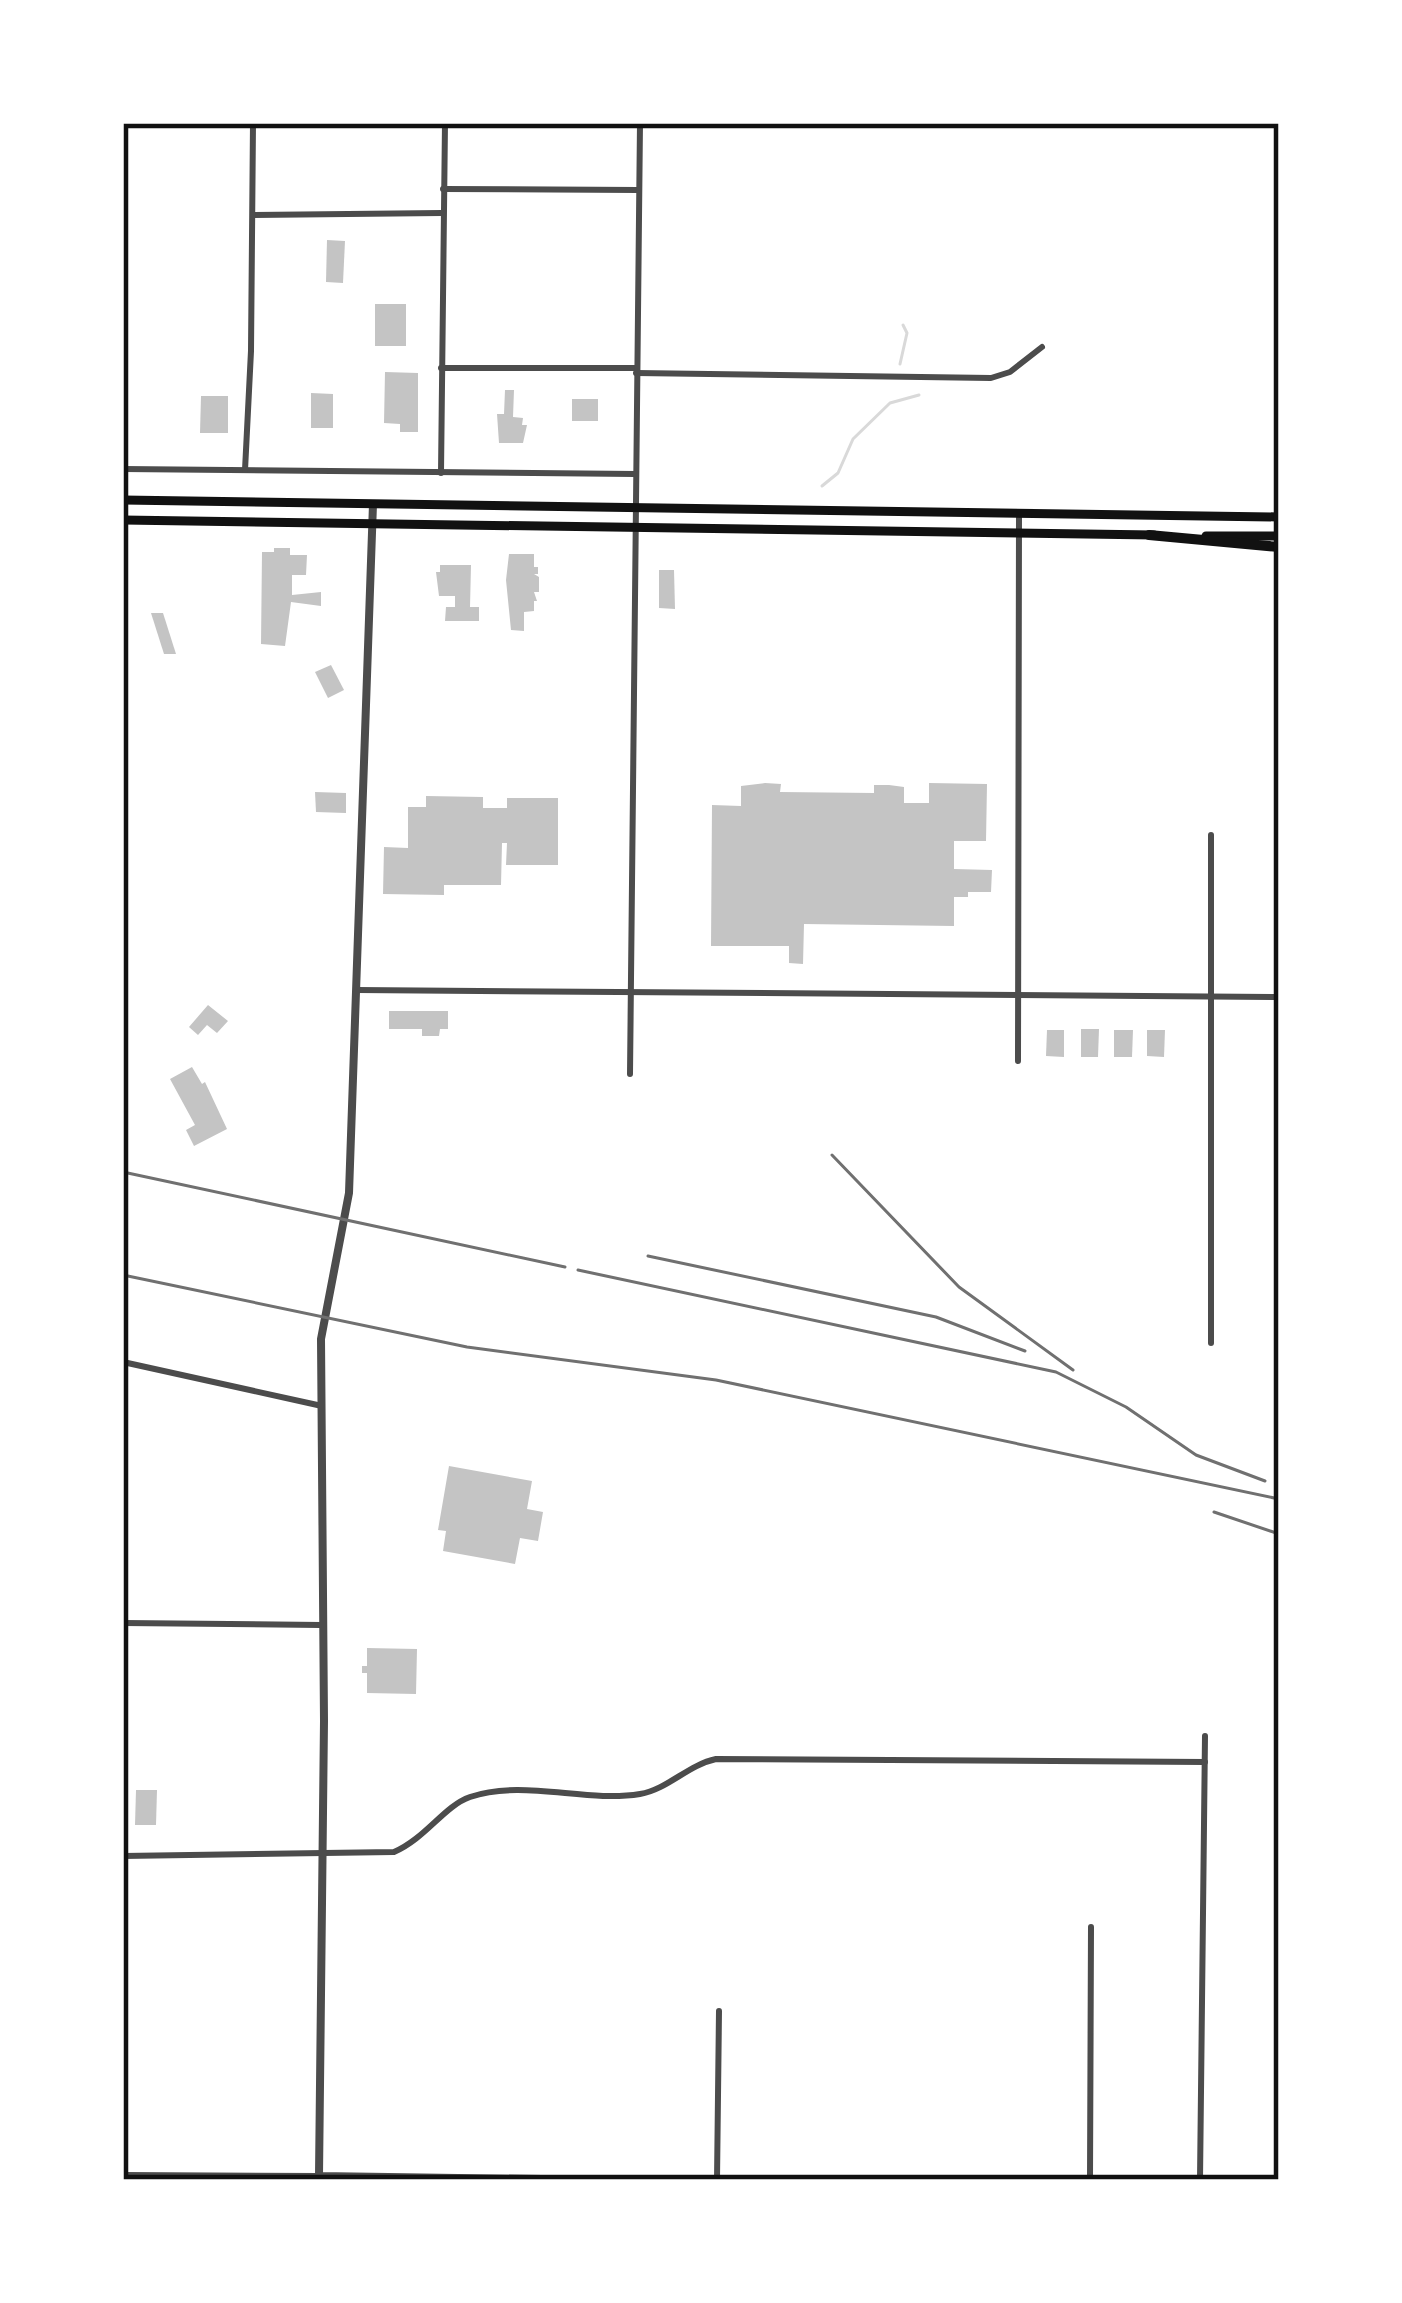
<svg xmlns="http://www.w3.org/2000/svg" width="1402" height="2303" viewBox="0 0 1402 2303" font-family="'Source Serif 4',serif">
<rect width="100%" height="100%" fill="#fff"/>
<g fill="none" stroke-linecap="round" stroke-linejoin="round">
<g stroke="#d9d9d9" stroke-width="3">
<path d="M900 364 907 333 903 325"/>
<path d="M822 486 838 473 853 439 890 403 919 395"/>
</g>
</g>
<g fill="#c4c4c4">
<path d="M327 240 345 241 343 283 326 282Z"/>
<rect x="375" y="304" width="31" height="42"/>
<path d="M385 372 418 373V432H400V424L384 423Z"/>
<path d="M505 390H514L513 417 523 418 522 425H527L523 443H499L497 414H504Z"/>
<path d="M311 393 333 394V428H311Z"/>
<path d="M201 396H228V433H200Z"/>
<rect x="572" y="399" width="26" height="22"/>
<path d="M274 548H290V555H307L306 575H292V595L321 592V606L291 602 285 646 261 644 262 552H274Z"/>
<path d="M509 554H534V567H538V574H534L539 577V592H534L537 601H534V611L524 612V631L511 630 506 580Z"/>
<path d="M440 565H471L470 607H479V621H445L446 607H455V596H439L436 572H440Z"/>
<path d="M659 570H674L675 609 659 608Z"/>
<path d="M151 613H163L176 654H164Z"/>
<path d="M331 665 344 690 328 698 315 672Z"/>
<path d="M765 783 781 784 780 792 874 793V785H889L904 787V803H929V783L987 784 986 841H954V869L992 870 991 892H968V897H954V926L804 924 803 964 789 963V946H711L712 805 741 806V786Z"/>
<path d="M315 792 346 793V813L316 812Z"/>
<path d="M426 796 483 797V808H507V798H558V865H506L507 843H502L501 885H444V895L383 894 384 847 408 848V807H426Z"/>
<path d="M208 1005 228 1021 217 1033 207 1025 198 1035 189 1027Z"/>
<path d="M389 1011H448V1029H440L439 1036H422V1029H389Z"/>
<path d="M1081 1029H1099L1098 1057H1081Z"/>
<path d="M1047 1030H1064V1057L1046 1056Z"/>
<path d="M1114 1030H1133L1132 1057H1114Z"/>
<path d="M1147 1030H1165L1164 1057 1147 1056Z"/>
<path d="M192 1067 202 1084 205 1082 227 1129 194 1146 186 1130 195 1125 170 1079Z"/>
<path d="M449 1466 532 1481 527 1509 543 1512 538 1541 520 1538 515 1564 443 1551 446 1531 438 1530Z"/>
<path d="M367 1648 417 1649 416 1694 367 1693V1673H362V1666H367Z"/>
<path d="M136 1790H157L156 1825H135Z"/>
</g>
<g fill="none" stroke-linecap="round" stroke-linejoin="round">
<g stroke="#4c4c4c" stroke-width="6">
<path d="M443 189 638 190"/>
<path d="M254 215 442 213"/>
<path d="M441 368H636"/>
<path d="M636 373 991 378 1010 372 1042 347"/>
<path d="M123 469 635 474"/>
<path d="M245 470 251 351 253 123"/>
<path d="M441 473 445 123"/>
<path d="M1211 835V1343"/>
<path d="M357 990 1279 997"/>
<path d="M1018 1061 1019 516"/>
<path d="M630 1074 640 123"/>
<path d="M123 1362 322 1406"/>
<path d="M123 1623 321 1625"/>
<path d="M123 1856 394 1852C426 1838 444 1806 470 1797 524 1779 585 1803 640 1794 668 1789 688 1765 716 1759L1205 1762"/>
<path d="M123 2175 319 2176"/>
<path d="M717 2180 719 2011"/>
<path d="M1090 2180 1091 1927"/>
<path d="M1200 2180 1205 1736"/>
</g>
<path stroke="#4c4c4c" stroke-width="8" d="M373 504 349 1193 321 1339 324 1721 319 2176 610 2180"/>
<g stroke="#111" stroke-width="9">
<path d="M123 500 1279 517"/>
<path d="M123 520 1154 535"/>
<path d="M1206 536H1279"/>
</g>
<path stroke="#111" stroke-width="10" d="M1149 535 1279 547"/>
<g stroke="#707070" stroke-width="3">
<path d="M832 1155 959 1287 1073 1370"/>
<path d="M123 1172 565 1267"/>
<path d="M648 1256 936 1317 1025 1351"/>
<path d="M578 1270 1056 1372 1126 1407 1196 1455 1265 1481"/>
<path d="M123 1275 467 1347 716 1380 1279 1499"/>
<path d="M1214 1512 1279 1534"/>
</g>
</g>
<rect width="1402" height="2303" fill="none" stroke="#ffffff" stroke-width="252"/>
<rect x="126" y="126" width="1150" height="2051" fill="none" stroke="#111" stroke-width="4.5"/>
</svg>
